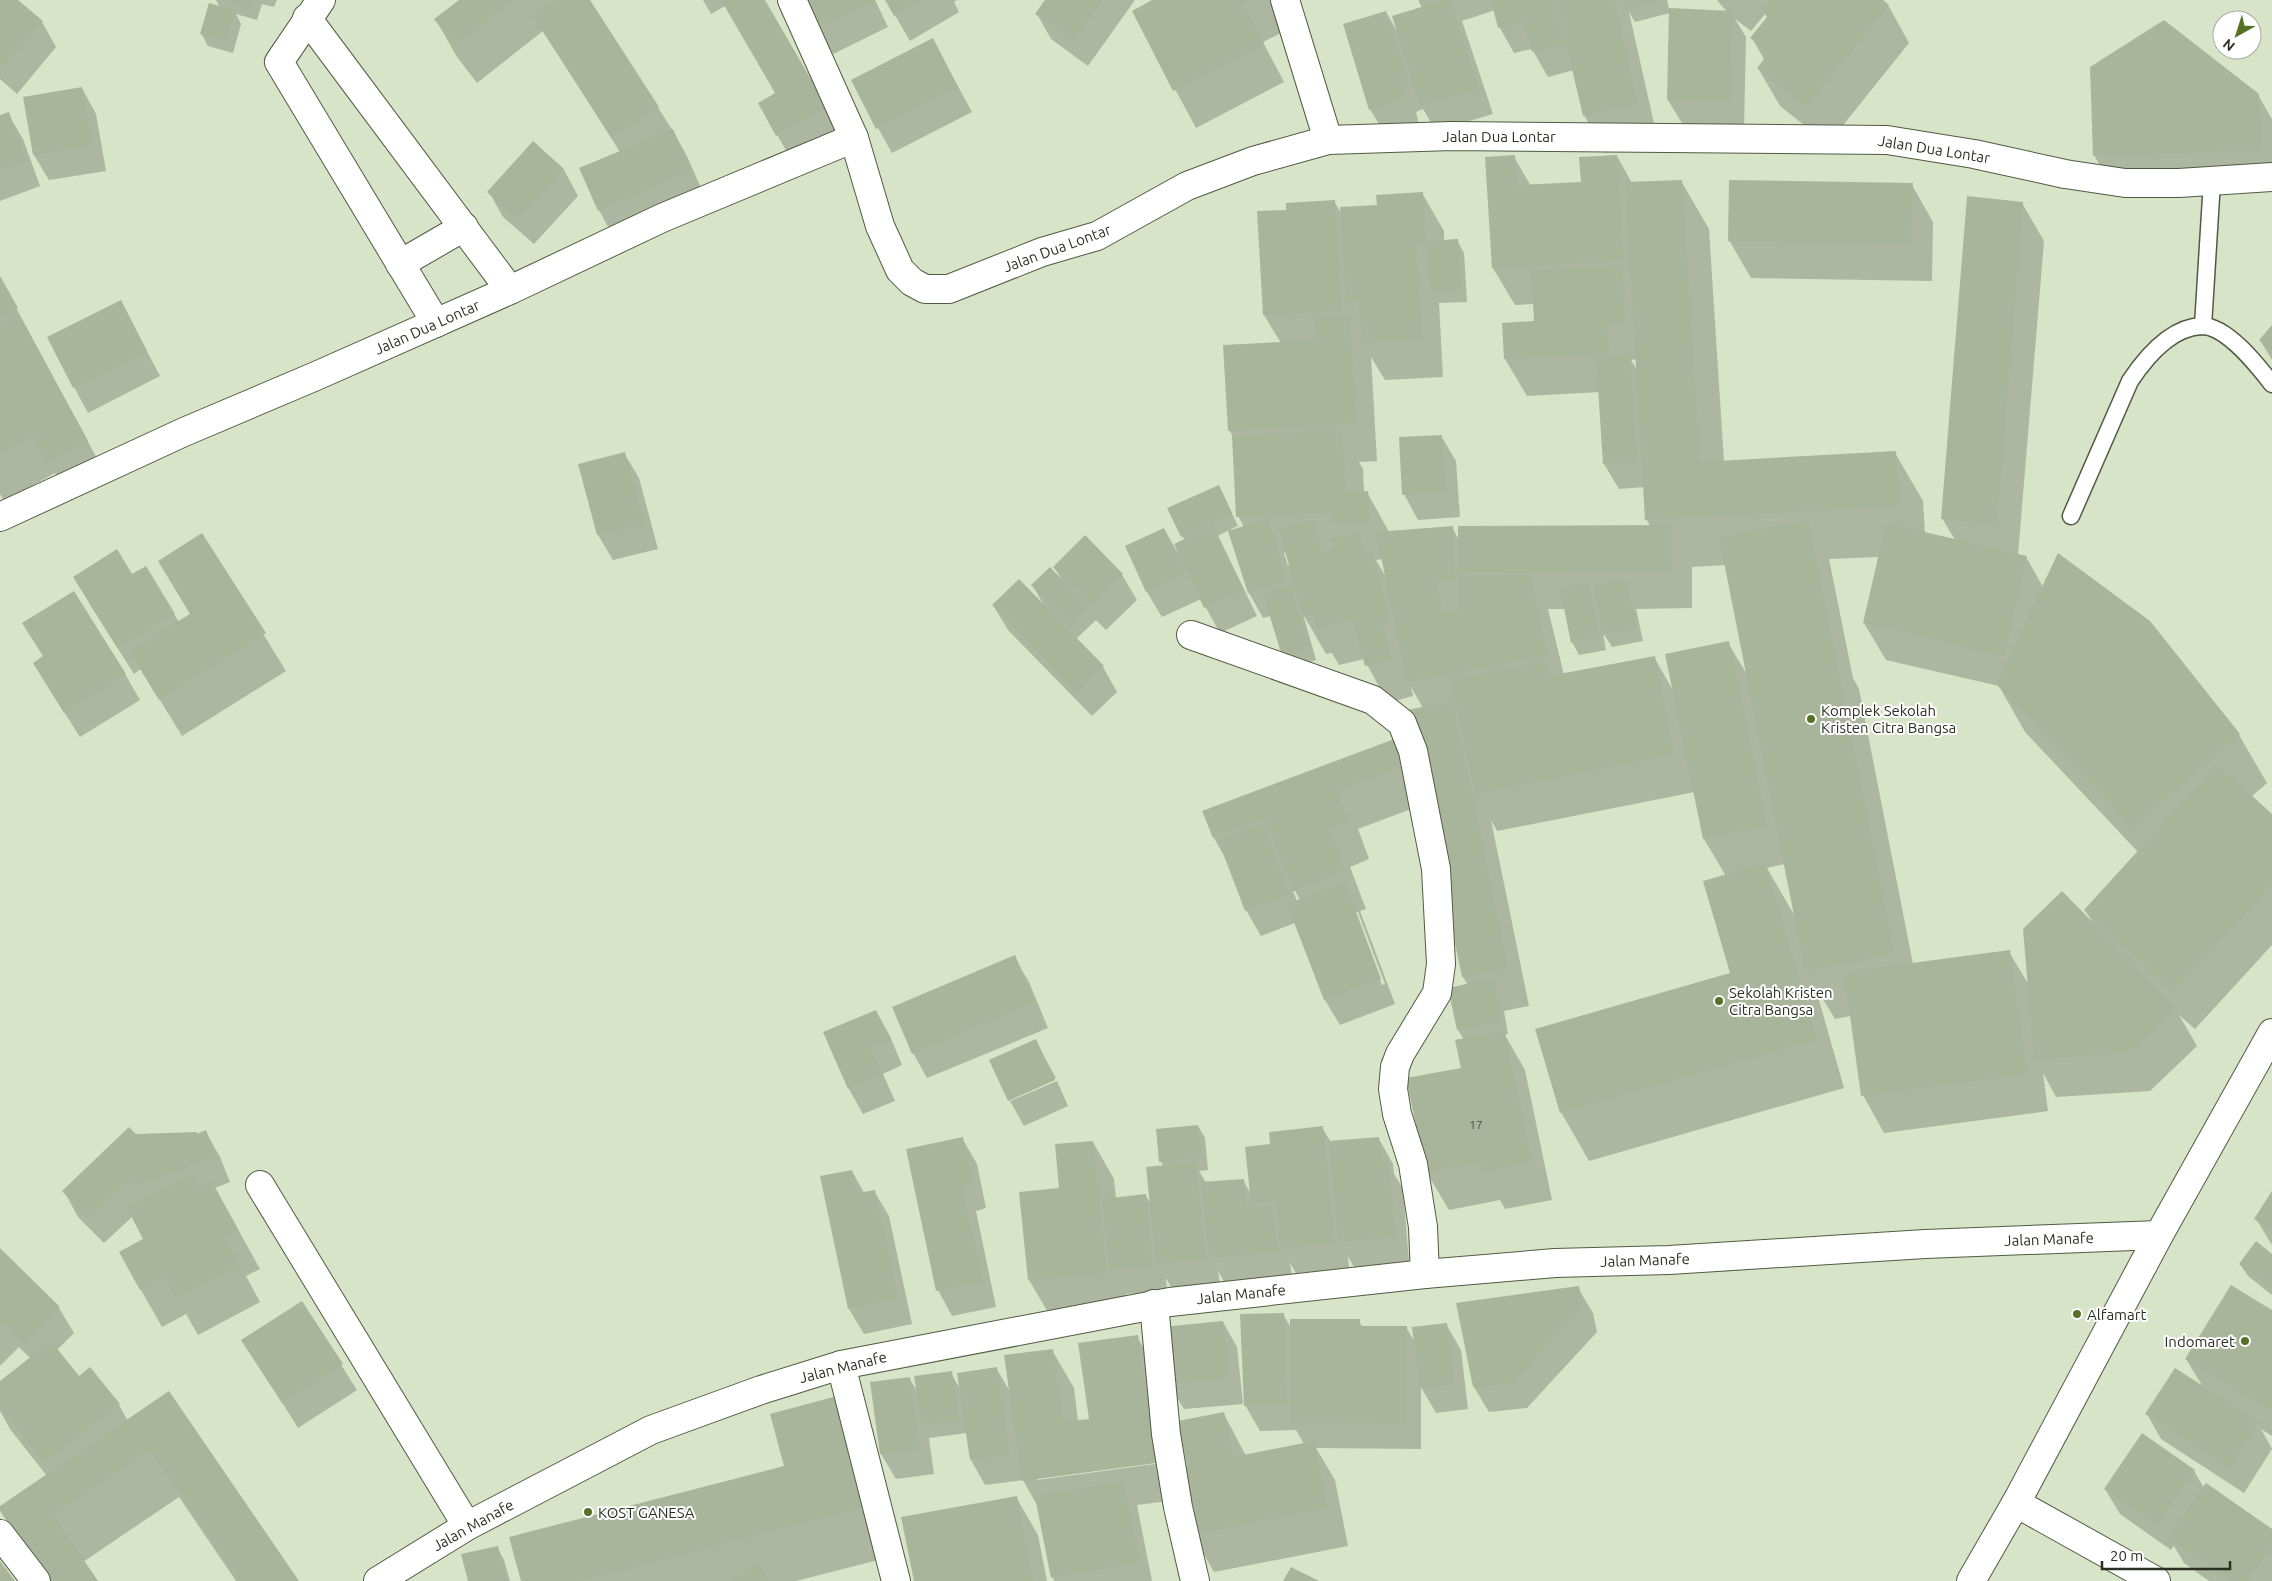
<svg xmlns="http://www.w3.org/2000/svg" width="2272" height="1581" viewBox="0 0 2272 1581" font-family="Ubuntu,sans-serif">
<rect width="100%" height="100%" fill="#d7e4c8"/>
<g fill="#0003" fill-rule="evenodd">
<path d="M0 0H16L42 22 56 47 17 94 0 79Z"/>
<path d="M216 0H277L274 7 262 4 257 20 236 14 241 24 233 53 208 46 201 33 220 7Z"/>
<path d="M461 0H589L673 131 687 156 705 197 613 236 599 210 620 152 543 31 477 83 457 57 436 20Z"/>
<path d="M703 0H764L848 145 799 173 759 103 776 93 725 6 711 14Z"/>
<path d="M804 0H875L888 27 833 54Z"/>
<path d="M886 0H957L954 2 959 12 910 41Z"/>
<path d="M1047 0H1135L1088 66 1051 39 1037 14Z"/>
<path d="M1155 0H1274L1289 29 1263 42 1284 82 1196 128 1133 11Z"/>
<path d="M1418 0H1667L1669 9 1727 12 1717 0H1881L1888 5 1909 43 1828 144 1780 106 1758 68 1765 61 1752 38 1768 19 1765 14 1751 31 1735 19 1746 37 1744 127 1683 125 1668 100 1670 13 1635 22 1629 12 1658 141 1606 153 1584 115 1574 70 1548 77 1532 49 1514 53 1500 28 1495 10 1462 21 1493 114 1436 131 1423 109 1416 112 1419 124 1385 134 1370 109 1386 12 1397 31 1422 8Z"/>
<path d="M932 39 972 112 892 153 878 128Z"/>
<path d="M82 88 96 114 106 171 49 180 34 155Z"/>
<path d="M2258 95 2272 119V188L2116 193 2094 155Z"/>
<path d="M8 114 23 139 40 186 0 201V117Z"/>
<path d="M533 143 564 170 578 196 534 244 503 217 489 192Z"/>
<path d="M1617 156 1632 183 1681 181 1709 229 1724 462 1895 453 1923 501 1925 534 1955 540 1942 518 2022 203 2044 241 2018 555 2026 557 2043 587 2239 735 2267 783 2251 797 2272 816V945L2195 1029 2179 1015 2197 1046 2150 1091 2056 1097 2043 1073 2048 1111 1884 1133 1863 1095 1851 1016 1835 1019 1815 986 1844 1088 1589 1161 1561 1112 1731 974 1726 876 1704 839 1695 792 1497 831 1491 820 1529 1006 1504 1011 1508 1034 1505 1035 1525 1070 1552 1200 1505 1209 1500 1200 1449 1210 1427 1173 1462 1069 1464 1040 1458 1030 1449 989 1468 985 1463 977 1427 803 1358 829 1369 859 1350 867 1366 909 1360 911 1395 1004 1340 1025 1325 1000 1295 923 1261 936 1246 910 1228 863 1214 838 1396 739 1423 708 1411 687 1413 696 1388 703 1364 659 1339 665 1332 653 1326 654 1303 614 1316 660 1290 668 1271 616 1263 618 1249 593 1229 530 1218 536 1257 616 1220 633 1201 599 1162 617 1147 592 1126 546 1164 529 1178 553 1179 552 1185 540 1182 536 1219 486 1238 526 1231 529 1232 531 1244 527 1238 516 1233 437 1230 431 1281 343 1264 315 1258 212 1287 211 1334 201 1342 215 1422 193 1444 231V241L1457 240 1464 253 1467 302 1439 303 1443 377 1385 380 1371 357 1377 461 1359 462 1363 469 1364 492H1367L1389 532 1452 527 1459 540 1650 526 1647 520 1645 487 1619 489 1604 464 1600 392 1527 396 1505 359 1536 322 1534 304 1515 305 1493 268 1514 157 1531 186 1582 183ZM1637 359V370L1631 360ZM1287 552 1290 565 1288 566 1284 553ZM1879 557 1864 623 1886 660 1999 686 2025 732 2138 852 2085 910 2093 923 2029 985 2009 952 1913 964 1859 689 1853 678 1829 559ZM1383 559 1386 577 1376 560ZM1726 565 1748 676 1728 643 1674 692 1654 657 1564 675 1548 609H1565L1572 642 1579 655 1606 650 1603 633 1612 647 1643 641 1636 609 1692 608V567ZM1785 864 1796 918 1767 868ZM1293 891H1295L1300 900 1297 901ZM1355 912H1358L1385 984 1382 985Z"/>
<path d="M1912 185 1933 222 1932 281 1751 278 1729 240Z"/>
<path d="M0 278 108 479 70 500 55 473 4 501 0 494Z"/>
<path d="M121 302 160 376 88 413 74 387Z"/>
<path d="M2272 327V360L2260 340Z"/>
<path d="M1441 436 1456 461 1460 517 1418 520 1404 494Z"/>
<path d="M624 453 639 478 658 549 613 560 598 535 579 465Z"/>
<path d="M202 535 286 671 182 736 141 669 134 674 89 603 145 568 179 622 191 615Z"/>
<path d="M1085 537 1122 575 1137 600 1106 630 1096 620 1076 639 1103 667 1117 692 1092 716 1008 630 993 605 1043 604 1033 586 1062 580 1054 567Z"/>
<path d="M24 623 125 674 140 700 80 737 49 688 44 657Z"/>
<path d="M1014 957 1029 982 1048 1028 927 1078 913 1053Z"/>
<path d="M876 1011 890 1036 902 1065 883 1074 895 1101 863 1114 849 1089 825 1033Z"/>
<path d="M1035 1040 1056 1078 1009 1099Z"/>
<path d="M1057 1081 1068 1106 1024 1126 1010 1101Z"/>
<path d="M1198 1126 1205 1138 1208 1170 1199 1171 1206 1183 1243 1180 1251 1194 1271 1145 1322 1128 1331 1142 1379 1139 1393 1164 1394 1174 1403 1189 1409 1262 1354 1267 1348 1256 1349 1268 1296 1273 1290 1263 1292 1277 1225 1283 1218 1271 1220 1284 1172 1289 1166 1278 1167 1291 1126 1294 1128 1310 1051 1317 1029 1280 1061 1189 1093 1142 1114 1179 1116 1199 1146 1196 1152 1206 1164 1167 1161 1162 1157 1130Z"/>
<path d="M206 1132 220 1157 230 1182 215 1188 260 1269 246 1276 260 1302 198 1335 186 1314 162 1327 141 1290 121 1253 145 1240 133 1216 104 1243 78 1217 64 1191 135 1136 197 1135Z"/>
<path d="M962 1138 977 1164 986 1208 976 1211 996 1307 952 1316 938 1290Z"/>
<path d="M852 1171 864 1193 874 1191 889 1216 912 1324 864 1334 849 1309 821 1177Z"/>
<path d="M2272 1193V1245L2256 1219Z"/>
<path d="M0 1249 59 1308 74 1333 57 1350 78 1378 119 1405 128 1421 297 1581H236L179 1497 83 1562 96 1581 27 1557 0 1508 47 1476 10 1429 0 1411V1382L30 1358 19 1347 0 1366Z"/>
<path d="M2272 1255V1295L2248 1276 2240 1264Z"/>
<path d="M1578 1288 1593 1313 1597 1332 1527 1408 1489 1412 1474 1387Z"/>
<path d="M302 1303 357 1390 298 1428 243 1340Z"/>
<path d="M2272 1312V1436L2261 1429 2272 1449 2244 1493 2161 1439 2147 1414 2203 1387 2186 1359Z"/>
<path d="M1283 1314 1291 1328 1359 1321 1363 1328 1406 1327 1416 1344 1446 1324 1461 1350 1468 1409 1436 1413 1421 1387V1449L1316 1448 1335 1480 1348 1546 1214 1572 1193 1535 1188 1467 1224 1414 1246 1456 1304 1444 1296 1430 1260 1431 1245 1405Z"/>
<path d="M1223 1322 1237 1347 1243 1404 1184 1409 1169 1384Z"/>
<path d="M1137 1337 1159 1374 1176 1500 1137 1505 1152 1581H1054L1038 1507 1023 1480 985 1485 971 1460 967 1433 929 1438 934 1474 896 1479 881 1454 871 1383 909 1378 918 1392 951 1373 960 1389 996 1368 1011 1393 1052 1350 1074 1388 1078 1421 1090 1420ZM1162 1460V1463L1037 1480V1478Z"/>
<path d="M837 1398 894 1556 796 1581H522L785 1467Z"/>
<path d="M2194 1471 2204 1488 2272 1531V1581H2209L2184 1563 2174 1546 2171 1550 2120 1514 2105 1489Z"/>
<path d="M1016 1497 1038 1535 1047 1581H915Z"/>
<path d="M497 1547 504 1560 510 1581H469Z"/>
</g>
<g fill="#a9b59a">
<path d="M0 0H18L43 21 2 69 0 68Z"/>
<path d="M224 0H253L250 8Z"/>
<path d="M459 0H514L455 46 434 19Z"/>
<path d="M556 0H590L659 107 612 138 532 15Z"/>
<path d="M721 0H765L827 107 776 136 758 103 775 93Z"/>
<path d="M802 0H874L875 2 817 29Z"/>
<path d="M885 0H922L894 16Z"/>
<path d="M1045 0H1102L1073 41 1035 14Z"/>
<path d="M1152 0H1251L1243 4 1264 44 1173 91 1132 11Z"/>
<path d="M1444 0H1451L1479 89 1420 106 1392 16Z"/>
<path d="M1491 0H1554L1565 44 1532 52 1524 22 1498 28Z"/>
<path d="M1556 0H1614L1638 104 1583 116Z"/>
<path d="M1624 0H1662V1L1627 10Z"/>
<path d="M1770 0H1883L1889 5 1806 107 1757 68 1769 53 1750 38 1768 16 1762 11Z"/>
<path d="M209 3 235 10 226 41 200 34Z"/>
<path d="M1669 8 1732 11 1730 102 1667 100Z"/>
<path d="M1386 11 1409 84 1402 86 1405 99 1369 110 1343 24Z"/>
<path d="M2164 20 2259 94 2262 150 2093 156 2090 67Z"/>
<path d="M933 38 958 87 876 129 851 80Z"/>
<path d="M82 87 92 146 33 155 23 97Z"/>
<path d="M9 112 26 161 0 170V115Z"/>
<path d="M673 129 691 171 598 211 579 168Z"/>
<path d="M533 141 564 169 518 220 487 192Z"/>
<path d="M1515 155 1517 185 1581 182 1579 157 1617 155 1624 261 1492 268 1485 157Z"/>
<path d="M1682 180 1700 462 1896 451 1899 506 1645 520 1625 182Z"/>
<path d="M1729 180 1913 183 1911 244 1728 241Z"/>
<path d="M1423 192 1426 245H1416L1422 339 1362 343 1359 301 1346 302 1340 207 1377 205 1376 195Z"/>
<path d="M1967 196 2023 202 1997 524 1941 519Z"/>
<path d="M1335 200 1341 311 1263 315 1257 211 1286 210V203Z"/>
<path d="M1458 239 1461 290 1431 291 1428 241Z"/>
<path d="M1622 265 1625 322 1607 323 1609 354 1504 359 1502 323 1534 321 1531 271Z"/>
<path d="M0 276 18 308 0 318Z"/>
<path d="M121 300 147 351 73 388 47 337Z"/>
<path d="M19 314 88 441 48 463 33 436 0 454V324Z"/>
<path d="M1350 316 1356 423 1228 431 1223 345 1317 340 1315 318Z"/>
<path d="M2272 325V352L2259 340Z"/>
<path d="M1630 354 1637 462 1603 464 1596 356Z"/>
<path d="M1342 430 1346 492 1368 491 1370 522 1334 524 1333 512 1236 517 1232 436Z"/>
<path d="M1442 435 1446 492 1402 495 1399 437Z"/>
<path d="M625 452 644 524 597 535 578 464Z"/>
<path d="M1219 485 1232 513 1181 537 1167 508Z"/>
<path d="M1268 518 1287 581 1248 593 1228 531Z"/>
<path d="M1313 520 1322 552 1333 550 1331 539 1358 532 1364 552 1372 550 1391 622 1382 624 1392 659 1365 666 1352 619 1316 628 1313 615 1303 617 1279 529Z"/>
<path d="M1808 520 1894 954 1805 971 1719 537Z"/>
<path d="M1886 523 2027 556 2004 656 1863 623Z"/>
<path d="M1213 525 1244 590 1204 608 1174 544Z"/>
<path d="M1671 525 1672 571 1458 573V526Z"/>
<path d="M1453 526 1455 579 1436 582 1442 612 1458 610V576L1530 575 1547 655 1407 682 1376 532Z"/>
<path d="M1164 528 1186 574 1146 592 1125 546Z"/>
<path d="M202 533 266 633 159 700 129 651 190 614 158 561Z"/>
<path d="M1085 535 1123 574 1091 605 1053 567Z"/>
<path d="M117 549 132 574 146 566 175 614 118 649 73 577Z"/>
<path d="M2058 553 2150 621 2240 734 2133 828 1996 684Z"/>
<path d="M1050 567 1089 608 1070 626 1031 585Z"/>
<path d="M1019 579 1104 666 1077 692 992 605Z"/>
<path d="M1626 579 1637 629 1603 635 1593 585Z"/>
<path d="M1589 582 1600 637 1571 643 1560 588Z"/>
<path d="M1290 585 1310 647 1282 656 1263 594Z"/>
<path d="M74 591 126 674 64 713 33 663 43 656 22 623Z"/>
<path d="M1729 641 1767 826 1703 839 1665 654Z"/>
<path d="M1655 656 1674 754 1475 794 1451 680 1546 661 1549 676Z"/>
<path d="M1453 701 1508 968 1462 977 1407 710Z"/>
<path d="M1397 738 1407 765 1337 791 1349 822 1329 829 1345 871 1293 891 1265 818 1213 838 1202 811Z"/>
<path d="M2217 764 2272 814V885L2173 992 2084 910Z"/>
<path d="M1263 823 1290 894 1245 911 1218 840Z"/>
<path d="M1765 863 1817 1039 1560 1113 1535 1029 1730 973 1703 881Z"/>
<path d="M1345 882 1381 979 1324 1000 1287 904Z"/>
<path d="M2062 891 2177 1008 2129 1053 2034 1059 2023 929Z"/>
<path d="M2010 950 2027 1074 1861 1096 1844 972Z"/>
<path d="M1015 955 1035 1002 912 1054 892 1007Z"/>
<path d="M1494 978 1502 1022 1457 1030 1448 988Z"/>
<path d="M876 1010 889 1040 870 1048 882 1075 848 1089 823 1032Z"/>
<path d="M1504 1031 1532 1162 1482 1172 1480 1162 1426 1173 1406 1078 1461 1068 1455 1040Z"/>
<path d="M1036 1039 1055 1080 1008 1101 989 1060Z"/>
<path d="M1198 1125 1202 1158 1159 1162 1156 1129Z"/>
<path d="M1323 1126 1335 1243 1280 1248 1276 1201 1251 1203 1245 1147 1270 1144 1269 1132Z"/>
<path d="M129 1127 136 1134 197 1132V1134L206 1130 216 1157 133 1187 130 1180 88 1219 62 1191Z"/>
<path d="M963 1137 972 1183 962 1186 983 1282 936 1291 906 1149Z"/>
<path d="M1379 1137 1381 1163 1389 1162 1395 1237 1338 1242 1329 1141Z"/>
<path d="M1093 1141 1107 1273 1028 1280 1019 1192 1059 1188 1055 1144Z"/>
<path d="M1196 1162 1206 1259 1156 1264 1146 1167Z"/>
<path d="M852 1170 858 1193 875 1190 898 1299 848 1309 820 1176Z"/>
<path d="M191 1174 199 1189 212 1182 239 1231 225 1238 239 1264 176 1298 164 1277 140 1290 119 1252 143 1239 127 1208Z"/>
<path d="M1244 1179 1247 1208 1273 1206 1278 1252 1209 1258 1201 1182Z"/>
<path d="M2272 1191V1230L2254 1219Z"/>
<path d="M1146 1194 1153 1266 1109 1269 1102 1199Z"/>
<path d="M2256 1241 2272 1254V1289L2239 1264Z"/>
<path d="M0 1248 60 1307 24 1343 4 1322 0 1326Z"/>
<path d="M2231 1285 2272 1310V1412L2185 1359Z"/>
<path d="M1579 1286 1583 1306 1513 1383 1473 1387 1456 1303Z"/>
<path d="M302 1301 343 1364 282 1403 241 1340Z"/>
<path d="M1284 1313 1287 1404 1244 1406 1240 1314Z"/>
<path d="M1290 1319H1360V1326H1407V1424L1290 1423Z"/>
<path d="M1223 1321 1229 1379 1168 1384 1162 1327Z"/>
<path d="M1447 1323 1454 1384 1420 1388 1412 1327Z"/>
<path d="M1138 1335 1156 1463 1022 1481 1004 1355 1053 1349 1063 1422 1089 1419 1078 1343Z"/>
<path d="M51 1341 79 1376 90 1367 120 1404 44 1463 0 1407V1381Z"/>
<path d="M997 1367 1010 1455 970 1460 957 1373Z"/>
<path d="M2175 1368 2259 1422 2229 1468 2145 1414Z"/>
<path d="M952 1371 959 1421 922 1426 914 1376Z"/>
<path d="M910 1377 920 1448 880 1454 870 1382Z"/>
<path d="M169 1391 299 1581H240L150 1450 53 1515 98 1581H48L0 1511V1506Z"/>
<path d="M837 1396 867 1507 579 1581H521L509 1537 784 1466 770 1414Z"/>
<path d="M1224 1412 1233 1457 1314 1441 1327 1508 1191 1535 1178 1468 1187 1466 1178 1421Z"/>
<path d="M2142 1433 2195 1470 2156 1525 2104 1489Z"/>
<path d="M1124 1481 1139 1562 1051 1578 1035 1497Z"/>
<path d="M2206 1483 2272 1529V1546L2247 1581H2229L2168 1538Z"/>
<path d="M1017 1496 1033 1581H914L901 1517Z"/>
<path d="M498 1546 507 1581H468L461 1554Z"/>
<path d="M0 1561 15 1581H0Z"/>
<path d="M757 1563 769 1581H729Z"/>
<path d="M1291 1567 1319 1581H1283Z"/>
</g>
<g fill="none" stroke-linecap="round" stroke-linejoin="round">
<defs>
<g id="lane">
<path d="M2203 326 2212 181"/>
<path d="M2071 516 2130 381C2146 357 2171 327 2202 326 2227 326 2258 366 2272 384"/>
</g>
<g id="street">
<path d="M321 0 279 62 436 323"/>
<path d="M792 0 854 138"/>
<path d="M1285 0 1328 140"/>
<path d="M307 18 510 290"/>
<path d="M400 264 464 227"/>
<path d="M1191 635 1373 700 1402 723 1413 751 1436 869 1441 964 1437 993 1400 1054 1395 1067 1393 1089 1397 1114 1413 1164 1423 1227 1425 1274"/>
<path d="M260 1185 467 1526"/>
<path d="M1154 1304 1166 1434 1178 1507 1195 1581"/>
<path d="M841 1365 896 1581"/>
<path d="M0 1534 36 1581"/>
<path d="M378 1581 467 1526 651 1430 761 1390 841 1365 1170 1302 1425 1274 1555 1263 1669 1260 1925 1244 2159 1235"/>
</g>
<g id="secondary">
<path d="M0 517 184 432 316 376 510 290 662 218 854 138 880 226 900 270 912 282 925 289H949L1042 252 1097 236 1187 186 1253 161 1328 140 1452 136 1887 140 1974 154 2065 174 2125 183H2179L2272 177"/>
<path d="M2016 1503 2156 1581"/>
<path d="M1971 1581 2016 1503 2159 1235 2272 1033"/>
</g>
</defs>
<use href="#lane" stroke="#505b43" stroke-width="19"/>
<use href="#street" stroke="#505b43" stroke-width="30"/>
<use href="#secondary" stroke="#505b43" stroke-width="30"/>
<use href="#lane" stroke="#fff" stroke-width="16"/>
<use href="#street" stroke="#fff" stroke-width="28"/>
<use href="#secondary" stroke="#fff" stroke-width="28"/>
</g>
<g fill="#557227" stroke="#fff" stroke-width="2">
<circle cx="1811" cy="719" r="5"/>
<circle cx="1719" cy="1001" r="5"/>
<circle cx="2077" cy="1314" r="5"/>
<circle cx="2245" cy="1341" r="5"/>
<circle cx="588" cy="1512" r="5"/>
</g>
<g text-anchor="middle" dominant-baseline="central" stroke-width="4" stroke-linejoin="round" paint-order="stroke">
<g font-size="12" fill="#4a5142">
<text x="1476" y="1124">17</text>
</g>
<g font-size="15" fill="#2b3025" stroke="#fff">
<text x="1499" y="136">Jalan Dua Lontar</text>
<text transform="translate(1934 149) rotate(9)">Jalan Dua Lontar</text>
<text transform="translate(1057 248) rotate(-20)">Jalan Dua Lontar</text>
<text transform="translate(427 327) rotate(-24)">Jalan Dua Lontar</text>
<text transform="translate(2049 1239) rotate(-2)">Jalan Manafe</text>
<text transform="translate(1645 1260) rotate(-2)">Jalan Manafe</text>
<text transform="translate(1241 1294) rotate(-6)">Jalan Manafe</text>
<text transform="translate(843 1367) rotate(-14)">Jalan Manafe</text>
<text transform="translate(473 1525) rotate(-29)">Jalan Manafe</text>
</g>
<g font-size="15" fill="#2b3025" stroke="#fff" text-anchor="start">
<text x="1821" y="710">Komplek Sekolah<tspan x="1821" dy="17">Kristen Citra Bangsa</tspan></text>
<text x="1729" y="992">Sekolah Kristen<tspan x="1729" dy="17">Citra Bangsa</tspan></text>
<text x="2087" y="1314">Alfamart</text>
<text x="2235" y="1341" text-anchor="end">Indomaret</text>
<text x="598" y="1512">KOST GANESA</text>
</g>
</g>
<g transform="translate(2237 35) rotate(219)"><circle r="24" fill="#ffffff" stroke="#aaaca8"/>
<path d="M0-4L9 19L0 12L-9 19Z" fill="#557227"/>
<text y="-8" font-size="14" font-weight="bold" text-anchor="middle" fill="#2b3025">N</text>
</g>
<path d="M2102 1561v8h128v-8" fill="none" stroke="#2b3025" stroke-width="2.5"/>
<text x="2110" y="1561" font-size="15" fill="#2b3025" stroke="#ffffff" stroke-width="4" paint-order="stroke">20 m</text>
</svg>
